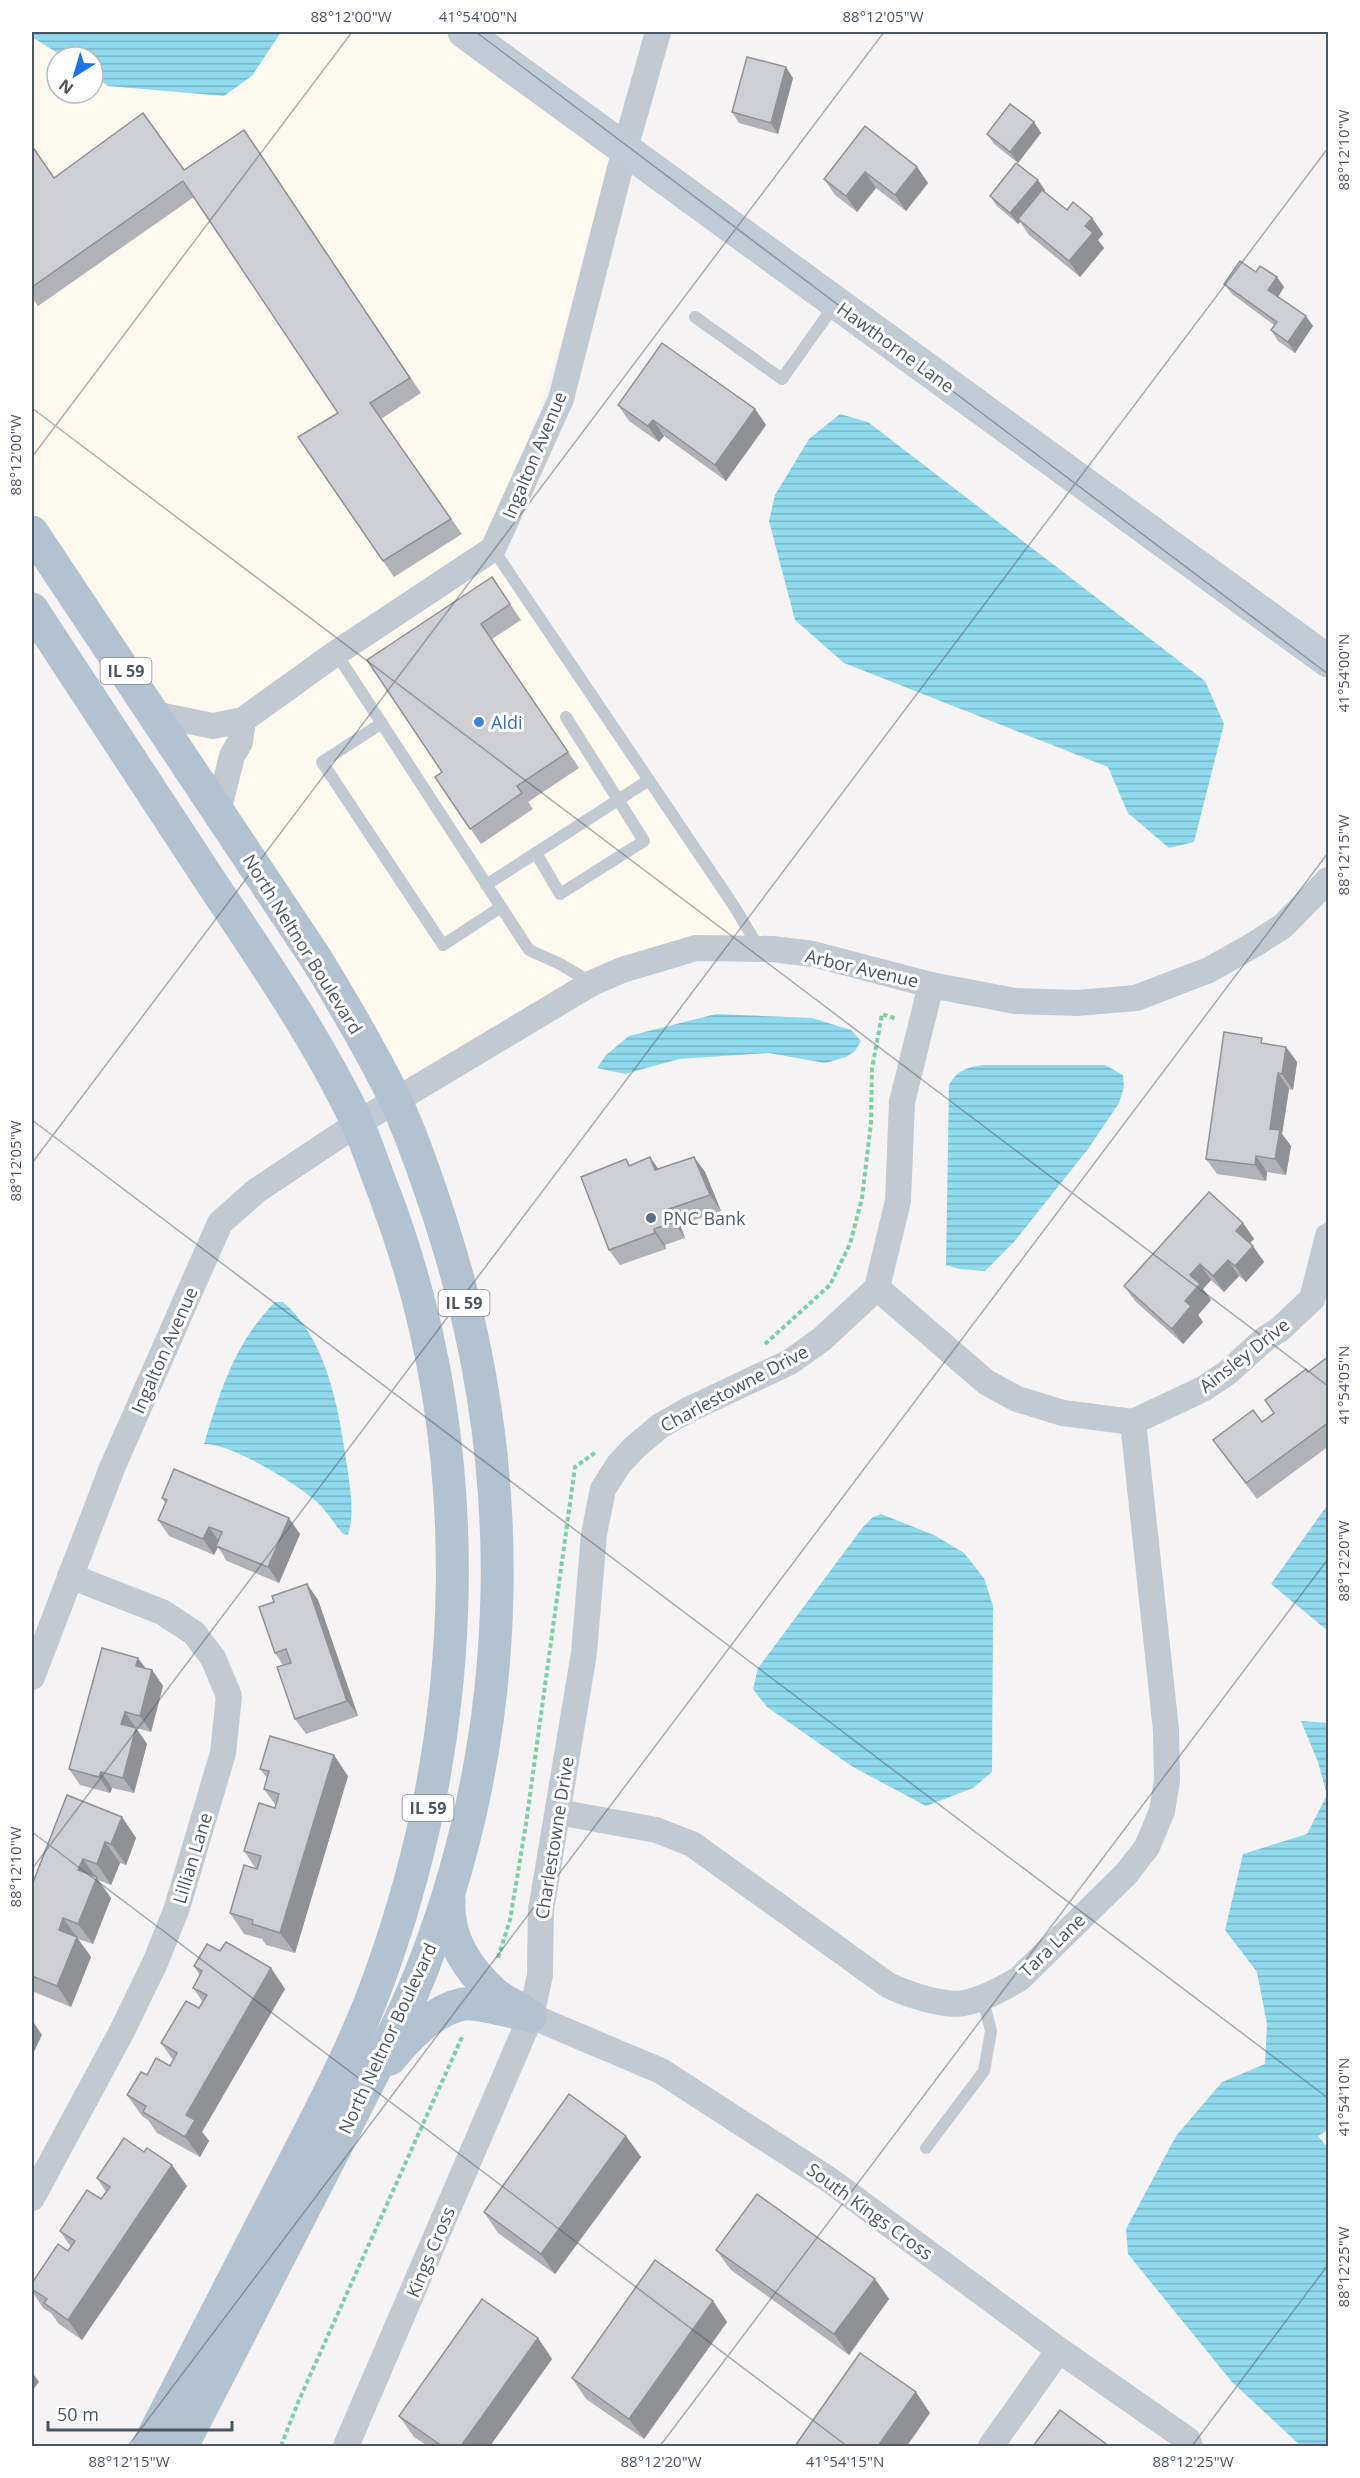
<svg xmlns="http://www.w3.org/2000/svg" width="1360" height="2478" viewBox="0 0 1360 2478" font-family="'Open Sans',sans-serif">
<defs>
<pattern id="water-rules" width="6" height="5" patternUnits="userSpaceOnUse" patternTransform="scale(1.5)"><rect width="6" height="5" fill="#90daee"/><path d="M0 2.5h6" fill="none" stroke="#78b4c4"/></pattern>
</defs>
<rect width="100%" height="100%" fill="#f5f3f3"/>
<path fill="#fdf9ef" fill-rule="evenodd" d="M32 32H464L625 149 493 549 772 949 696 948 537 1016 396 1099 32 544ZM57 57H93V93H57Z"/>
<g fill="url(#water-rules)">
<path d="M32 32H281L252 76 224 96 108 86 93 76V57H64L32 37Z"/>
<path d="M840 414 868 422 1205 681 1224 724 1194 842 1169 848 1128 813 1108 767 844 663 795 620 769 521 775 495 809 439Z"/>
<path d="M716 1014 812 1018 851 1030 861 1041 855 1051 846 1057 825 1063 769 1053 679 1059 625 1074 597 1068 606 1055 629 1036Z"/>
<path d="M984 1065H1105L1123 1075 1124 1087 1119 1103 1088 1149 1014 1242 985 1271 959 1269 946 1265 949 1085C957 1070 968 1067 984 1065Z"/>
<path d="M275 1302H283C328 1340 339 1411 347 1466 350 1488 355 1514 348 1535L342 1533C334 1523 326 1510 316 1501 295 1483 231 1443 204 1444 220 1392 235 1342 275 1302Z"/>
<path d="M1328 1504V1631L1271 1584Z"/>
<path d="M881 1514 934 1535 964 1553 984 1578 993 1606 992 1772 973 1788 926 1806 853 1767 767 1707 753 1689 758 1668 863 1527 873 1517Z"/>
<path d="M1301 1721 1328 1723V2130L1318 2136 1328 2148V2446H1301L1232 2382 1128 2254 1126 2229 1176 2136 1222 2082 1265 2064 1267 2024 1257 1972 1225 1930 1243 1854 1307 1834 1327 1795 1318 1762Z"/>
</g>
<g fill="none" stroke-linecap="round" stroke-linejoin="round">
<g stroke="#7ad0a6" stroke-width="4" stroke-dasharray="4.5 3" stroke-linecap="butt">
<path d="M765 1344 830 1285 850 1244 862 1198 871 1123 872 1069 882 1014 897 1019"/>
<path d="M498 1958 510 1920 526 1824 575 1467 596 1452"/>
<path d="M281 2446 299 2400 463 2035"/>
</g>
<g stroke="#c1cad2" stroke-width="12">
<path d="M695 317 782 379 836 303"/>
<path d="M493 549 734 906 759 948"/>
<path d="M336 653 529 950 560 964 592 983"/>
<path d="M382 723 322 762 443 945 501 907"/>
<path d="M536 853 560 894 644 841 566 717"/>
<path d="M486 885 649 780"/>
<path d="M926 2148 984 2071 991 2031 982 1996"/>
</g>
<g stroke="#c1cad2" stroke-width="26">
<path d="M154 714 213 726 243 720 336 653 493 549 561 399 625 149 658 32"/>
<path d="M218 812 232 756 240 742 243 720"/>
<path d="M877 1288 986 1382 1017 1399 1063 1413 1133 1422 1203 1389 1227 1373 1266 1338 1279 1330 1312 1299"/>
<path d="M1312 1299 1328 1236"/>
<path d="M32 1677 112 1468 220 1223 256 1191 358 1123 592 983 622 970 696 948 772 949 813 954 931 985 1015 1001 1077 1003 1136 998 1209 970 1255 944 1283 926 1328 880"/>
<path d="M558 1812 656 1830 692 1844 888 1985C906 1994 945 2007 964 2003 983 2000 1003 1988 1019 1979L1126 1874 1147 1847 1162 1811 1167 1780 1166 1730 1133 1422"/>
<path d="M531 2016 661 2071 831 2181 1059 2350 1188 2440 1190 2446"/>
<path d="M32 2198 122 2031 155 1963 177 1908 223 1753 229 1696 213 1658 194 1633 162 1612 70 1576"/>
<path d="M346 2446 531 2016 540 1975 541 1910 584 1653 594 1534 603 1489 619 1464 635 1447 660 1426 688 1410 790 1362 822 1339 877 1288 898 1201 902 1102 931 985"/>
<path d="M991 2446 1059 2350"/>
</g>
<path stroke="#c1cbd6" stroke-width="33" d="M464 32 1328 661"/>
<g stroke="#b3c2d1" stroke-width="33">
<path d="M32 532 317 960C345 1006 372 1052 395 1099 413 1138 427 1179 440 1219 520 1463 517 1721 425 1962 404 2018 373 2072 346 2127 292 2234 237 2340 182 2446"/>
<path d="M32 609C91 699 150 789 209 879 261 957 315 1035 356 1120 367 1144 375 1170 385 1195 480 1446 471 1725 380 1976 353 2052 314 2123 277 2195 234 2279 191 2363 148 2446"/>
<path d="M449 1900C447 1937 467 1969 494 1993 502 2000 513 2005 522 2010"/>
<path d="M390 2059C408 2037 433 2010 463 2004 477 2002 515 2013 531 2016"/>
</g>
</g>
<g fill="#b0b2b7">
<path d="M793 78 778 134 739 123 732 112Z"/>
<path d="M1034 122 1041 133 1018 163 994 144 987 134Z"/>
<path d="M865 126 917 167 928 183 906 211 876 188 857 212 835 195 824 179Z"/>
<path d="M244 130 421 393 381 419 462 534 394 577 298 437 338 413 194 197 38 306 32 297V145L54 178 184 170Z"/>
<path d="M1045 190 1044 191 1067 210 1092 218 1103 234 1098 240 1104 248 1080 277 1029 235 1020 222 1018 224 997 206 990 196Z"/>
<path d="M1256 272 1284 287 1278 297 1313 326 1295 353 1278 341 1271 330 1274 325 1232 294 1224 284Z"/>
<path d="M618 405 755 409 766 425 726 481 664 436 659 442 629 421Z"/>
<path d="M492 577 521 620 492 639 579 768 528 802 533 809 481 844 435 777 442 772Z"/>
<path d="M1266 1044 1286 1047 1297 1062 1293 1090 1289 1089 1282 1134 1291 1146 1286 1175 1267 1172 1266 1181 1217 1174 1206 1159Z"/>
<path d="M650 1157 658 1169 694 1157 705 1172 721 1211 680 1225 685 1238 665 1245 666 1249 620 1265 609 1250 626 1159 630 1165Z"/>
<path d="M1243 1223 1254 1239 1250 1243 1264 1262 1246 1282 1239 1276 1224 1292 1211 1280 1203 1289 1211 1300 1198 1315 1203 1322 1183 1344 1135 1301 1124 1286Z"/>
<path d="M1329 1356V1446L1257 1499 1213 1440 1262 1422 1274 1413 1265 1400 1308 1372Z"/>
<path d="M162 1498 300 1534 279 1583 227 1561 218 1547 214 1555 169 1536 158 1520 165 1503Z"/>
<path d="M307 1584 318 1600 358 1716 306 1734 295 1719 283 1665 275 1653 274 1602Z"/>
<path d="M146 1669 152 1670 163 1686 151 1732 136 1728 147 1744 134 1793 112 1788 110 1793 80 1785 69 1769Z"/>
<path d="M260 1769 348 1776 295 1953 266 1945 262 1939 244 1934 230 1913 256 1869 244 1851 276 1806 264 1789 267 1778Z"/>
<path d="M122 1817 136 1838 126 1865 120 1863 111 1885 98 1880 111 1898 93 1944 78 1939 91 1957 71 2007 32 1991V1885Z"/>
<path d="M220 1951 271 1968 285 1989 202 2132 209 2141 200 2157 157 2133 148 2120 142 2116 127 2095 147 2075 170 2066 173 2060 161 2043 199 2008 203 2002 193 1988 200 1976 194 1966Z"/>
<path d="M626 2136 641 2157 555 2274 498 2233 484 2212Z"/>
<path d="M97 2178 187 2186 82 2340 59 2324 51 2313 43 2308 32 2291V2283L68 2251 71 2247 60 2231 101 2199 106 2192Z"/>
<path d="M716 2250 875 2279 889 2299 849 2355 731 2270Z"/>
<path d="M713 2301 727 2322 644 2439 586 2399 572 2378Z"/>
<path d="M538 2338 552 2359 490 2446H428L414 2437 399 2416Z"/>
</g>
<g fill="#909195">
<path d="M786 67 793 78 778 134 771 123Z"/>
<path d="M1034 122 1041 133 1018 163 1010 152Z"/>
<path d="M917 167 928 183 906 211 895 195Z"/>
<path d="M865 172 876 188 857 212 846 196Z"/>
<path d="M1038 180 1045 190 1020 221 1018 219 1020 222 1018 224 1010 213Z"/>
<path d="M1092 218 1103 234 1098 240 1104 248 1080 277 1069 261 1085 226Z"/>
<path d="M1277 277 1284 287 1276 300 1268 290Z"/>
<path d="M1306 316 1313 326 1295 353 1288 342Z"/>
<path d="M755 409 766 425 726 481 715 465Z"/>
<path d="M653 420 664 436 659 442 648 426Z"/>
<path d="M1286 1047 1297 1062 1293 1090 1282 1074Z"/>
<path d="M1278 1073 1289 1089 1282 1134 1291 1146 1286 1175 1275 1159 1270 1129Z"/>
<path d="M1256 1156 1267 1172 1266 1181 1255 1165Z"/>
<path d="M650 1157 661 1173 655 1170Z"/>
<path d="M694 1157 705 1172 721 1211 710 1195Z"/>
<path d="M669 1209 680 1225 685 1238 674 1222Z"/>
<path d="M1243 1223 1254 1239 1247 1246 1236 1231Z"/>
<path d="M654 1229 665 1245 666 1249 655 1233Z"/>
<path d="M1253 1246 1264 1262 1246 1282 1235 1266Z"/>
<path d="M1228 1260 1239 1276 1224 1292 1213 1276Z"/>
<path d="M1200 1264 1211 1280 1203 1289 1211 1300 1198 1315 1203 1322 1183 1344 1172 1329 1185 1301 1190 1275Z"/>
<path d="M289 1518 300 1534 279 1583 268 1567Z"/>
<path d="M209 1527 220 1543 216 1546 218 1547 214 1555 203 1539Z"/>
<path d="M307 1584 318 1600 358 1716 347 1701Z"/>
<path d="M138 1658 150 1674 136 1666Z"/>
<path d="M152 1670 163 1686 151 1732 140 1716Z"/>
<path d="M125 1712 136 1728 121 1724Z"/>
<path d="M136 1728 147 1744 134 1793 123 1778Z"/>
<path d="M334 1755 348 1776 295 1953 280 1933Z"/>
<path d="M101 1772 112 1788 110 1793 99 1777Z"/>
<path d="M122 1817 136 1838 126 1865 111 1844Z"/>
<path d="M105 1842 120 1863 111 1885 97 1864Z"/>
<path d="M83 1859 111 1898 93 1944 78 1924V1870Z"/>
<path d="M63 1918 91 1957 71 2007 57 1986 59 1930Z"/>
<path d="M271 1968 285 1989 202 2132 209 2141 200 2157 185 2137 186 2115Z"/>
<path d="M32 2020 42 2035 32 2056Z"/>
<path d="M626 2136 641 2157 555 2274 541 2254Z"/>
<path d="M172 2165 187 2186 82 2340 68 2320Z"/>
<path d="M875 2279 889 2299 849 2355 834 2334Z"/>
<path d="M713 2301 727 2322 644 2439 629 2419Z"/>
<path d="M538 2338 552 2359 490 2446H461Z"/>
<path d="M32 2372 39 2382 32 2391Z"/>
<path d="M916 2392 930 2413 907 2446H878Z"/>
</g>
<g fill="#cdcfd5" stroke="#909195" stroke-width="1.5">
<path d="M747 57 786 67 771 123 732 112Z"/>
<path d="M1010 104 1034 122 1010 152 987 134Z"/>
<path d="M143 113 184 170 244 130 410 378 370 403 451 519 383 561 298 437 338 413 183 181 32 287V146L54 178Z"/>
<path d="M865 126 917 167 895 195 865 172 846 196 824 179Z"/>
<path d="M1016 163 1038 180 1010 213 990 196Z"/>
<path d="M1042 190 1067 210 1073 202 1092 218 1085 226 1093 233 1069 261 1018 219Z"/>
<path d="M1240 261 1256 272 1260 266 1277 277 1268 290 1306 316 1288 342 1271 330 1277 322 1224 284Z"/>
<path d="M662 343 755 409 715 465 653 420 648 426 618 405Z"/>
<path d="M492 577 510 604 481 624 568 752 517 786 522 793 470 829 435 777 442 772 367 660Z"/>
<path d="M1224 1032 1262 1038 1261 1043 1286 1047 1282 1074 1278 1073 1270 1129 1280 1130 1275 1159 1256 1156 1255 1165 1206 1159Z"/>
<path d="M650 1157 655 1170 694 1157 710 1195 669 1209 674 1222 654 1229 655 1233 609 1250 581 1177 626 1159 629 1166Z"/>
<path d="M1209 1192 1243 1223 1236 1231 1253 1246 1235 1266 1228 1260 1213 1276 1200 1264 1190 1275 1200 1284 1185 1301 1191 1306 1172 1329 1124 1286Z"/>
<path d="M1329 1356V1422L1246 1483 1213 1440 1253 1410 1262 1422 1274 1413 1265 1400 1306 1369 1308 1372Z"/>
<path d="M174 1469 289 1518 268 1567 216 1546 222 1532 209 1527 203 1539 158 1520 167 1500 162 1498Z"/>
<path d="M307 1584 347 1701 295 1719 277 1667 291 1663 286 1649 275 1653 259 1607 274 1602 272 1596Z"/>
<path d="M102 1648 138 1658 136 1666 152 1670 140 1716 125 1712 121 1724 136 1728 123 1778 101 1772 99 1777 69 1769Z"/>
<path d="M270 1736 334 1755 280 1933 252 1924 253 1920 230 1913 244 1865 257 1869 261 1856 244 1851 259 1803 275 1808 279 1794 264 1789 269 1771 260 1769Z"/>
<path d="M67 1795 122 1817 111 1844 105 1842 97 1864 83 1859 78 1870 97 1877 78 1924 63 1918 59 1930 77 1937 57 1986 32 1976V1885Z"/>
<path d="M226 1942 271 1968 186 2115 195 2120 185 2137 143 2112 146 2106 127 2095 141 2072 147 2075 156 2058 170 2066 177 2053 161 2043 186 2001 199 2008 207 1995 193 1988 202 1971 194 1966 207 1944 220 1951Z"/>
<path d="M569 2094 626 2136 541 2254 484 2212Z"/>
<path d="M124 2138 144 2152 147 2148 172 2165 68 2320 44 2303 47 2299 32 2289V2283L58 2244 68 2251 75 2241 60 2231 87 2190 101 2199 110 2187 97 2178Z"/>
<path d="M757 2194 875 2279 834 2334 716 2250Z"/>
<path d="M655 2260 713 2301 629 2419 572 2378Z"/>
<path d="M482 2299 538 2338 461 2446H442L399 2416Z"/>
<path d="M860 2353 916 2392 878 2446H795Z"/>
<path d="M1060 2410 1109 2446H1033Z"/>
</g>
<path fill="none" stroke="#4a5661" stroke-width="1.5" stroke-opacity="0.45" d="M476 32 1328 674M32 408 1328 1386M32 457 352 32M32 1120 1328 2098M32 1163 884 32M32 1832 847 2446M32 1869 1328 148M128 2446 1328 853M660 2446 1328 1559M1192 2446 1328 2265"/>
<circle fill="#3f7fe0" stroke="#fff" stroke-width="2" cx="479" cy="722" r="6"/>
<circle fill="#5c6f8a" stroke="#fff" stroke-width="2" cx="651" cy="1218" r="6"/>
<g text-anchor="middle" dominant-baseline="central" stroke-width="6" stroke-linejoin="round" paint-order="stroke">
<g fill="#fff" stroke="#808990" stroke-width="1.5">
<rect x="100.5" y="658" width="51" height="26" rx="4.5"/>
<rect x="438.5" y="1290" width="51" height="26" rx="4.5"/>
<rect x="402.5" y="1795" width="51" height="26" rx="4.5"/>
</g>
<g font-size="16" font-weight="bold" fill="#4a5661">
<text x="126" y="671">IL 59</text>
<text x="464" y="1303">IL 59</text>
<text x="428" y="1808">IL 59</text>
</g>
<g font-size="18" fill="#4a5661" stroke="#fff">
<text transform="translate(896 347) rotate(36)">Hawthorne Lane</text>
<text transform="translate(534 455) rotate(-67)">Ingalton Avenue</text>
<text transform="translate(303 944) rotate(58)">North Neltnor Boulevard</text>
<text transform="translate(862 968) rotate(13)">Arbor Avenue</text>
<text transform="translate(164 1350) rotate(-66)">Ingalton Avenue</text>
<text transform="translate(1244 1355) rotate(-38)">Ainsley Drive</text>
<text transform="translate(734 1388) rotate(-28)">Charlestowne Drive</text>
<text transform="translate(554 1838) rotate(-81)">Charlestowne Drive</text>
<text transform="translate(192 1858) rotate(-73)">Lillian Lane</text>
<text transform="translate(1052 1945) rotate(-44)">Tara Lane</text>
<text transform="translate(387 2038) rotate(-65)">North Neltnor Boulevard</text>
<text transform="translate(870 2211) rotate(36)">South Kings Cross</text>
<text transform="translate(430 2252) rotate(-67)">Kings Cross</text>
</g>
<g font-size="18" fill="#366cbe" stroke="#fff" text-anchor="start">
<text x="491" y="722">Aldi</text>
</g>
<g font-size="18" fill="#4e5e75" stroke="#fff" text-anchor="start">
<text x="663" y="1218">PNC Bank</text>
</g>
</g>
<rect width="1360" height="2478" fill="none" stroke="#ffffff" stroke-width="66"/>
<g transform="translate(75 75) rotate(217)"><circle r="28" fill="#ffffff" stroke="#b7bbc0" stroke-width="1.5"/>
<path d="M0-4.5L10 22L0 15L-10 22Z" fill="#1a73e8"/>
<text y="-9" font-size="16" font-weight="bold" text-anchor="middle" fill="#4a5661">N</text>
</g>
<path d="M48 2421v9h184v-9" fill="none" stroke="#4a5661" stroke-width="3"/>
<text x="57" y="2421" font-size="18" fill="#4a5661" stroke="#ffffff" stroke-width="4.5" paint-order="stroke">50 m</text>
<rect x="33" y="33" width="1294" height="2412" fill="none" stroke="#4a5661" stroke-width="2"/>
<g font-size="15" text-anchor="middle" fill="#4a5661">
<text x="351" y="22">88°12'00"W</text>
<text x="478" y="22">41°54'00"N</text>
<text x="883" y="22">88°12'05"W</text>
<text transform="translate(1344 150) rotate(-90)" y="5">88°12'10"W</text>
<text transform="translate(16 455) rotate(-90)" y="5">88°12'00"W</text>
<text transform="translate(1344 673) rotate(-90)" y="5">41°54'00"N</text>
<text transform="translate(1344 855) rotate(-90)" y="5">88°12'15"W</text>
<text transform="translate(16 1161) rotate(-90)" y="5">88°12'05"W</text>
<text transform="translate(1344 1385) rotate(-90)" y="5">41°54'05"N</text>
<text transform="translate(1344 1561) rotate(-90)" y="5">88°12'20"W</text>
<text transform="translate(16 1867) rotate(-90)" y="5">88°12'10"W</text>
<text transform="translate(1344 2097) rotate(-90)" y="5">41°54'10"N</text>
<text transform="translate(1344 2267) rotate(-90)" y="5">88°12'25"W</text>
<text x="129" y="2467">88°12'15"W</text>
<text x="661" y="2467">88°12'20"W</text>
<text x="845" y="2467">41°54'15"N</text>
<text x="1193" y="2467">88°12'25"W</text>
</g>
</svg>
